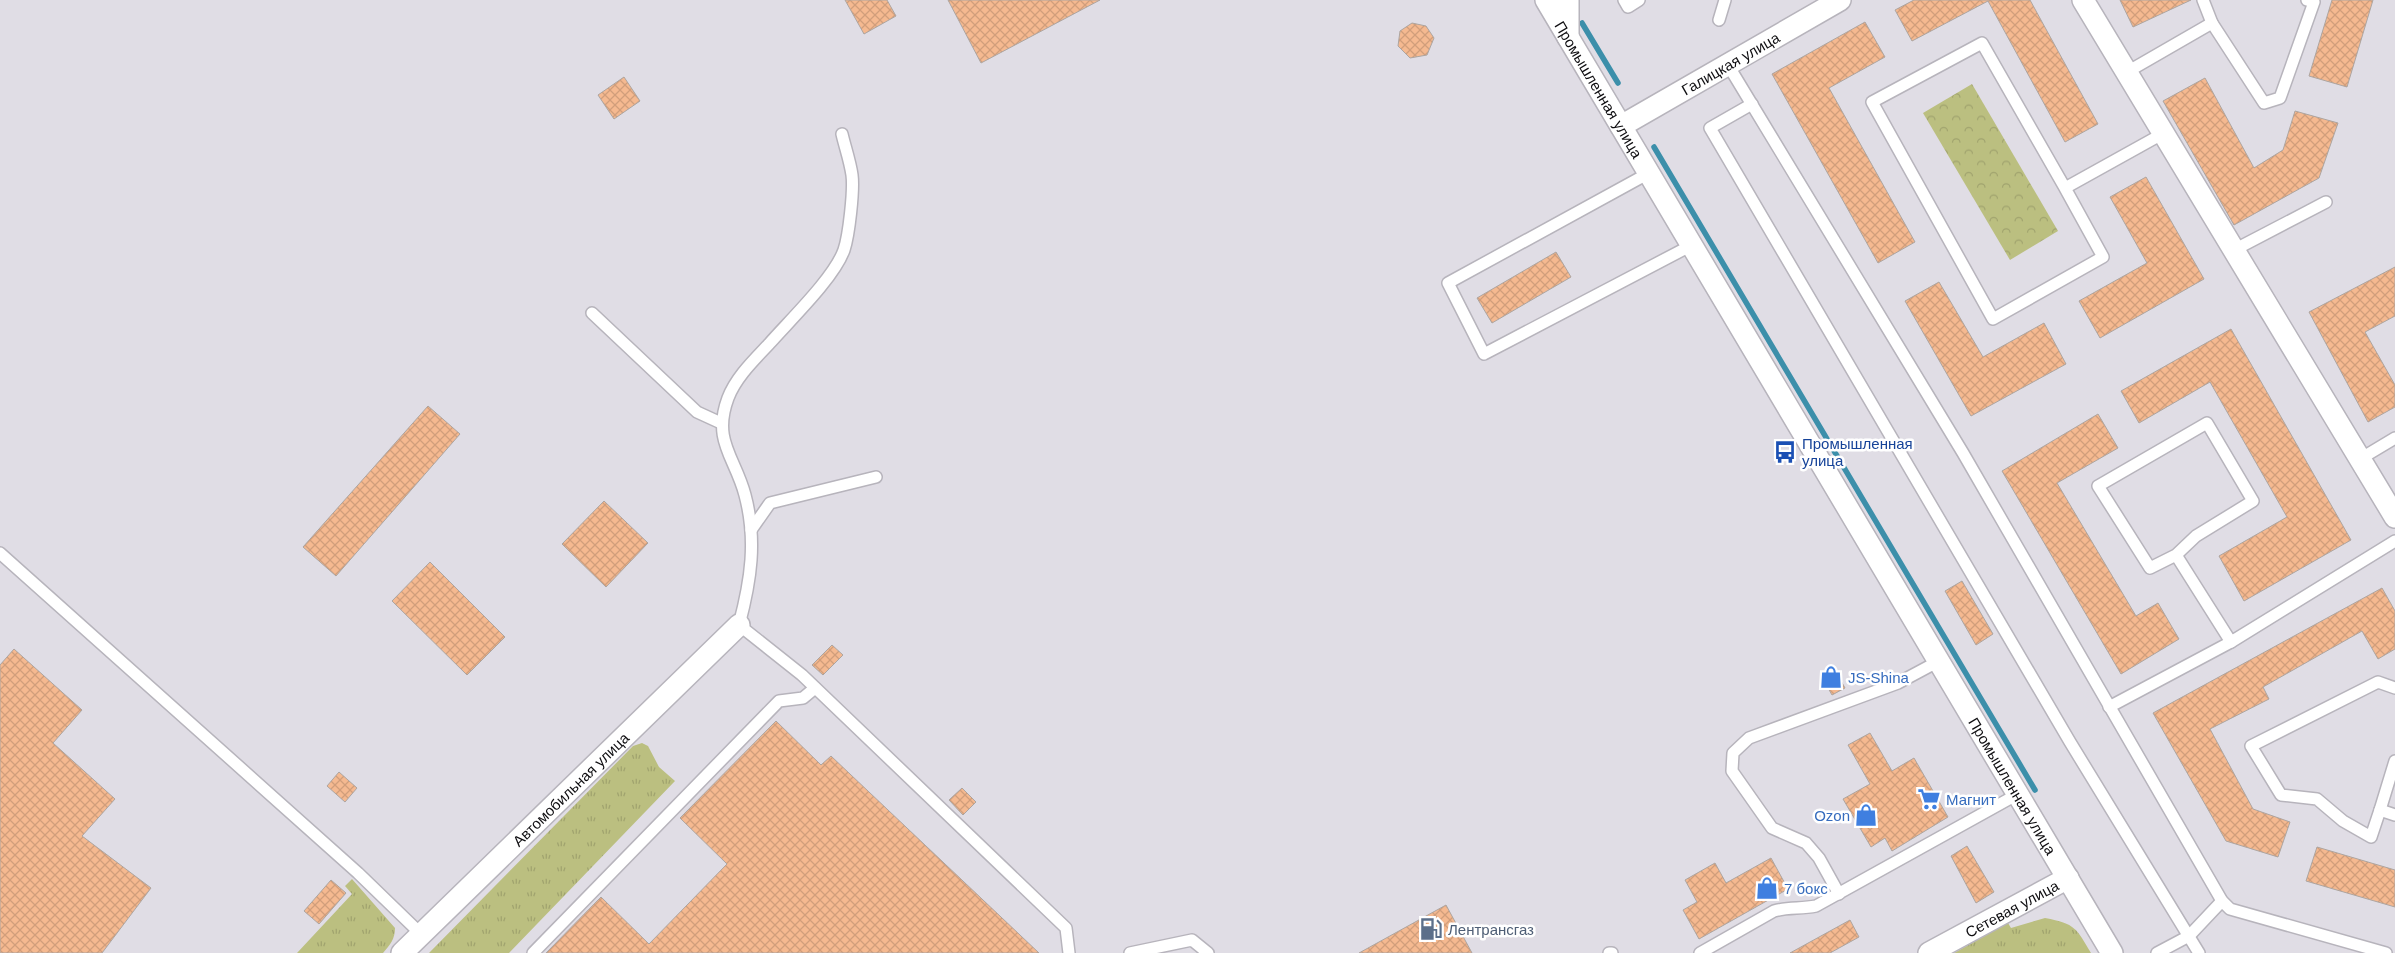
<svg xmlns="http://www.w3.org/2000/svg" width="2395" height="953" viewBox="0 0 2395 953" font-family="Helvetica,sans-serif">
<defs>
<pattern id="grass-tufts" width="24" height="20" patternUnits="userSpaceOnUse" patternTransform="scale(1.25)"><rect width="24" height="20" fill="#bbbf80"/><path d="M3 7l-1-3M5 7V3M7 7l1-3M15 17l-1-3M17 17v-4M19 17l1-3" fill="none" stroke="#a0a36e"/></pattern>
<pattern id="park-crowns" width="20" height="18" patternUnits="userSpaceOnUse" patternTransform="scale(1.25)"><rect width="20" height="18" fill="#bbbf80"/><path d="M2 6a3 3 0 1 1 6 0M12 15a3 3 0 1 1 6 0" fill="none" stroke="#a0a36e"/></pattern>
<pattern id="building-cross-hatch" width="8" height="8" patternUnits="userSpaceOnUse" patternTransform="scale(1.25)"><rect width="8" height="8" fill="#f5b990"/><path d="M0 0l8 8M0 8l8-8" fill="none" stroke="#d19e7b"/></pattern>
</defs>
<rect width="100%" height="100%" fill="#e0dde5"/>
<g fill="url(#grass-tufts)">
<path d="M642 743 648 746 659 767 675 781 509 953H429L633 746Z"/>
<path d="M352 879 395 928C395 939 390 945 383 953H297L352 894 345 886Z"/>
<path d="M2045 918C2076 924 2076 928 2091 953H1954L2008 923 2011 928Z"/>
</g>
<path fill="url(#park-crowns)" d="M1972 84 2058 231 2010 260 1923 113Z"/>
<g fill="none" stroke-linecap="round" stroke-linejoin="round">
<g stroke="#3c8faa" stroke-width="5.5">
<path d="M1582 23 1618 83"/>
<path d="M1654 147 2035 790"/>
</g>
</g>
<g fill="url(#building-cross-hatch)" stroke="#ada5a0">
<path d="M845 0H887L896 16 864 34Z"/>
<path d="M948 0H1100L981 63Z"/>
<path d="M1914 0H2030L2098 124 2065 142 1988 1 1912 41 1895 10Z"/>
<path d="M2120 0H2191L2133 27Z"/>
<path d="M2332 0H2373L2347 87 2309 76Z"/>
<path d="M1865 22 1885 57 1829 88 1915 242 1878 263 1772 74Z"/>
<path d="M1412 23 1426 26 1434 38 1427 55 1410 58 1398 46 1400 31Z"/>
<path d="M624 77 640 101 614 119 598 95Z"/>
<path d="M2205 78 2254 168 2283 150 2295 111 2338 123 2319 178 2234 225 2163 101Z"/>
<path d="M2146 177 2204 279 2100 338 2079 301 2147 263 2110 197Z"/>
<path d="M1556 252 1571 277 1492 323 1477 298Z"/>
<path d="M2395 267V316L2365 332 2395 385V407L2368 422 2309 312Z"/>
<path d="M1939 282 1983 357 2044 323 2066 364 1971 416 1905 301Z"/>
<path d="M2231 329 2351 540 2244 601 2219 556 2287 517 2210 382 2139 423 2121 391Z"/>
<path d="M428 406 460 434 336 576 303 547Z"/>
<path d="M2098 414 2118 448 2057 483 2136 616 2158 603 2179 639 2121 674 2002 471Z"/>
<path d="M604 501 648 543 606 587 562 544Z"/>
<path d="M430 562 505 637 467 675 392 601Z"/>
<path d="M1962 581 1993 634 1976 645 1945 591Z"/>
<path d="M2382 588 2395 611V649L2378 659 2362 631 2263 687 2269 699 2210 729 2253 809 2290 822 2278 857 2226 841 2153 713Z"/>
<path d="M832 645 843 655 823 675 812 665Z"/>
<path d="M14 649 82 710 53 743 115 799 82 836 151 888 102 953H0V665Z"/>
<path d="M1836 672 1845 688 1832 695 1823 679Z"/>
<path d="M776 721 821 765 831 756 1039 953H546L601 897 649 944 727 864 680 818Z"/>
<path d="M1870 733 1892 771 1914 758 1948 817 1892 851 1885 838 1871 847 1843 799 1870 784 1848 745Z"/>
<path d="M339 772 357 788 345 802 327 786Z"/>
<path d="M962 788 976 802 963 815 949 800Z"/>
<path d="M1967 846 1994 892 1976 903 1951 856Z"/>
<path d="M2317 847 2395 870V907L2306 881Z"/>
<path d="M1771 858 1788 889 1699 939 1683 910 1697 902 1685 880 1715 863 1726 883Z"/>
<path d="M331 880 346 893 319 924 304 911Z"/>
<path d="M1446 905 1472 953H1359Z"/>
<path d="M1850 920 1859 937 1830 953H1790Z"/>
</g>
<g fill="none" stroke-linecap="round" stroke-linejoin="round">
<defs>
<g id="lane">
<path d="M1624 0 1628 7 1639 0"/>
<path d="M2203 0 2212 23"/>
<path d="M1719 20 1725 0"/>
<path d="M1728 65 1963 453 2222 901 2230 909 2386 953"/>
<path d="M2127 72 2212 23 2264 103 2280 98 2314 2 2307 0"/>
<path d="M1752 104 1710 128 2070 742 2199 953"/>
<path d="M842 134C845 147 850 161 852 175 854 190 849 235 844 250 834 278 790 320 769 344 754 360 736 377 728 398 712 441 735 457 745 495 757 540 751 580 739 625L802 675 1066 928 1069 953"/>
<path d="M1649 173 1448 283 1484 354 1692 245"/>
<path d="M2065 188 1982 43 1872 102 1993 319 2103 257 2065 188 2164 133"/>
<path d="M2234 250 2326 202"/>
<path d="M592 313 697 412 721 423"/>
<path d="M2360 459 2395 438"/>
<path d="M751 530 770 503 876 477"/>
<path d="M0 553 358 873 421 934"/>
<path d="M2176 555 2150 568 2098 486 2207 423 2253 501 2196 536 2176 555 2231 642"/>
<path d="M2395 688 2378 682 2251 746 2281 795 2317 799 2343 821 2371 837 2380 810 2395 815"/>
<path d="M2109 707 2231 642 2395 541"/>
<path d="M2380 810 2395 761"/>
<path d="M1839 894 1819 858 1806 843 1772 828 1732 771 1733 753 1749 738 1898 683 1939 661"/>
<path d="M533 953 779 701 803 698 815 688"/>
<path d="M1130 953 1192 940 1208 953"/>
<path d="M1609 953H1612"/>
<path d="M1700 953 1774 911C1788 907 1801 909 1816 906L2018 794"/>
<path d="M2157 953 2189 936 2222 901"/>
</g>
<g id="street">
<path id="s1" d="M1546 0 2112 953"/>
<path d="M1568 0V37"/>
<path d="M2083 0 2395 517"/>
<path id="s2" d="M1621 126 1840 0"/>
<path id="s3" d="M402 953 739 625"/>
<path id="s4" d="M1929 953 2068 878"/>
</g>
</defs>
<use href="#lane" stroke="#b7b4bc" stroke-width="14"/>
<use href="#street" stroke="#b7b4bc" stroke-width="24"/>
<use href="#lane" stroke="#fff" stroke-width="11"/>
<use href="#street" stroke="#fff" stroke-width="21"/>
</g>
<defs>
<symbol id="bus-bare" viewBox="-9 -9 18 18"><path d="M-5-6H5V4H4V6H2V4H-2V6H-4V4H-5ZM-3.5-4V0h7V-4ZM-3.5 1.2v1.5H-2V1.2ZM2 1.2v1.5H3.5V1.2Z" fill="#1a4fb4" stroke="#fff" stroke-width="2.5" paint-order="stroke"/></symbol>
<symbol id="shop-bare" viewBox="-9 -9 18 18"><path d="M-5-2.5h2.3a2.7 3.5 0 0 1 5.4 0H5L5.5 6h-11ZM-1.5-2.5h3a1.5 2.3 0 0 0-3 0Z" fill="#3f7fe0" stroke="#fff" stroke-width="2.5" paint-order="stroke"/></symbol>
<symbol id="supermarket-bare" viewBox="-9 -9 18 18"><path d="M-6-5.5h2.5l.6 2H6L4.5 2H-2.5L-4.4-4H-6ZM-1.5 3.2a1.3 1.3 0 1 0 .1 0ZM3 3.2a1.3 1.3 0 1 0 .1 0Z" fill="#3f7fe0" stroke="#fff" stroke-width="2.5" paint-order="stroke"/></symbol>
<symbol id="fuel-bare" viewBox="-9 -9 18 18"><path d="M-5.5-6h7V0h2V4h1.3V-2.5L3-4.5l.8-.8L6-3V5H2.5V1h-1V6h-7ZM-4.2-4.7v3.2H.2V-4.7Z" fill="#5c6f8a" stroke="#fff" stroke-width="2.5" paint-order="stroke"/></symbol>
</defs>
<g fill-rule="evenodd">
<use href="#bus-bare" x="1769" y="436" width="32" height="32"/>
<use href="#shop-bare" x="1815" y="661" width="32" height="32"/>
<use href="#supermarket-bare" x="1913" y="783" width="32" height="32"/>
<use href="#shop-bare" x="1850" y="799" width="32" height="32"/>
<use href="#shop-bare" x="1751" y="872" width="32" height="32"/>
<use href="#fuel-bare" x="1415" y="913" width="32" height="32"/>
</g>
<g text-anchor="middle" dominant-baseline="central" stroke-width="5" stroke-linejoin="round" paint-order="stroke">
<g font-size="15" fill="#0e0d10" stroke="#fff">
<text stroke="none"><textPath href="#s2" startOffset="126">Галицкая улица</textPath></text>
<text stroke="none"><textPath href="#s1" startOffset="104">Промышленная улица</textPath></text>
<text stroke="none"><textPath href="#s1" startOffset="914">Промышленная улица</textPath></text>
<text stroke="none"><textPath href="#s3" startOffset="235">Автомобильная улица</textPath></text>
<text stroke="none"><textPath href="#s4" startOffset="94">Сетевая улица</textPath></text>
</g>
<g font-size="15" fill="#164399" stroke="#fff" text-anchor="start">
<text x="1802" y="443">Промышленная<tspan x="1802" dy="17">улица</tspan></text>
</g>
<g font-size="15" fill="#366cbe" stroke="#fff" text-anchor="start">
<text x="1848" y="677">JS-Shina</text>
<text x="1946" y="799">Магнит</text>
<text x="1850" y="815" text-anchor="end">Ozon</text>
<text x="1784" y="888">7 бокс</text>
</g>
<g font-size="15" fill="#4e5e75" stroke="#fff" text-anchor="start">
<text x="1448" y="929">Лентрансгаз</text>
</g>
</g>
</svg>
